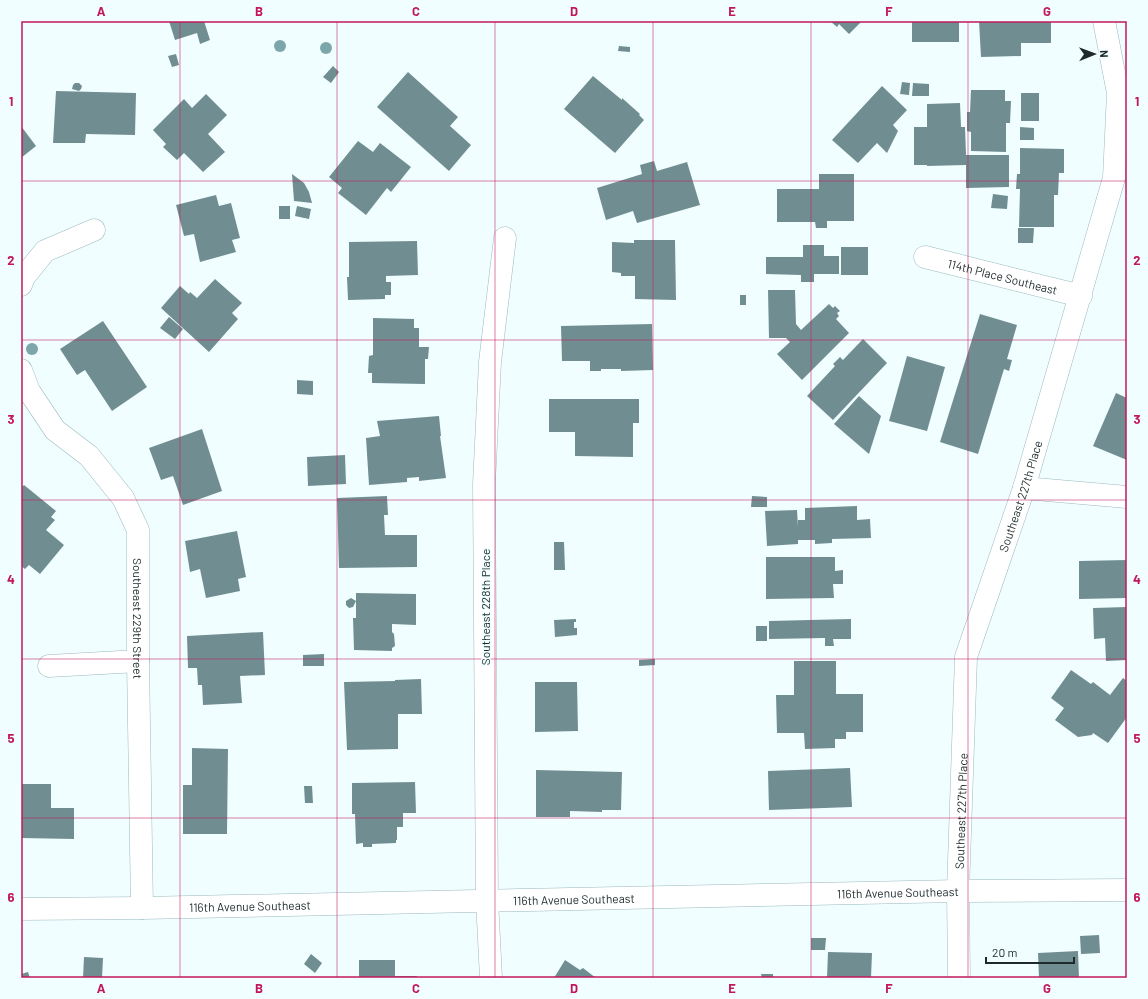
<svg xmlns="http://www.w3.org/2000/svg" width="1148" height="999" viewBox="0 0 1148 999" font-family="Barlow,sans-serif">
<rect width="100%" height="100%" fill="#f1feff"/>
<g fill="#708e91">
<path d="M169 21H204L210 40 200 44 197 33 175 40Z"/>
<path d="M830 21H862L849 34 839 24 837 27Z"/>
<rect x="912" y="21" width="47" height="21"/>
<path d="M979 21H1051V43H1021V56L981 57Z"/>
<path d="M619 46 630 47V52L618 51Z"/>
<path d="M176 54 179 65 172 67 168 56Z"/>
<path d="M333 66 339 72 331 83 323 77Z"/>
<path d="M408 72 458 117 450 126 471 145 449 171 377 107Z"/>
<path d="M593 76 622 100V98L640 114 639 115 644 120 615 153 564 109Z"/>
<path d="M902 82 910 83 909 95 900 94Z"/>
<path d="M75 83H79L82 86 81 89 79 91 72 89 73 85Z"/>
<path d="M913 83 929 84V96H912Z"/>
<path d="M882 86 907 110 893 125 898 131 887 153 877 143 858 163 832 140Z"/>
<path d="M971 90H1005V101H1011L1010 123H1006V152L971 151V132L967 131V112H970Z"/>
<path d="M56 91 136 93 135 135 86 134 85 143H53Z"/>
<rect x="1021" y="93" width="18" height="28"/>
<path d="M206 94 227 115 208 134 225 152 203 172 184 153 177 160 163 147 166 144 153 130 184 99 192 108Z"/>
<path d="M960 103 961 127H965L966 155H1009V187L966 188V165L927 166V165H914V127H927V104Z"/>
<path d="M21 126 36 146 21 158Z"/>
<path d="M1020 127 1034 128V140H1020Z"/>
<path d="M358 141 373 152 380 143 411 167 391 192 387 188 366 215 338 193 342 188 329 177Z"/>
<path d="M1020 148 1064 149V173H1059L1058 195H1054V227H1019L1020 189H1016L1017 174H1020Z"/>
<path d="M654 161 657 171 687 162 700 205 637 223 633 211 606 220 597 188 642 174 640 165Z"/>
<path d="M292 174 304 183 309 192 312 203 294 201Z"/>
<path d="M819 174H854V221H827V228H816L815 222H777V189H819Z"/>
<path d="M993 194 1008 196 1007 209 991 208Z"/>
<path d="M216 195 219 206 231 203 240 238 232 240 236 252 200 262 194 234 184 236 176 205Z"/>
<rect x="279" y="206" width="11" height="13"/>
<path d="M297 206 311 209 309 219 295 216Z"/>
<path d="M1018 228H1034L1033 243H1018Z"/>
<path d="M634 240H675L676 300 635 299V276H621V273L612 272V242L634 243Z"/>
<path d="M417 241 418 275 386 276V282H391V295H385V299L348 300 347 277H349V242Z"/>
<path d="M803 245H824V256H839V274H814V282H801V275L766 274V257H803Z"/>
<rect x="841" y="247" width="27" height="28"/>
<path d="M215 279 242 303 232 313 238 319 209 352 161 308 180 286 189 294 190 292 197 298Z"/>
<path d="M768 290H795L796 324 801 330 829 304 833 308 835 306 840 311 837 313 839 316 836 319 849 333 802 380 777 354 790 342 786 338H769Z"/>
<rect x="740" y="295" width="6" height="10"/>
<path d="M980 314 1017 325 1007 359 1012 360 1009 371 1004 369 978 454 940 442Z"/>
<path d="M169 317 183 329 175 339 160 328Z"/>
<path d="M373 318 414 319V328H419V347H429L428 359H425V384L372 383V373H368L369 356 373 355Z"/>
<path d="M103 321 147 387 112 411 85 370 77 375 60 349Z"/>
<path d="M652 324 653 370 621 371V369H601V371H590V361H562L561 326Z"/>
<path d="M863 339 887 363 833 420 807 396 835 366 833 364 840 357 843 360Z"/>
<path d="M907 356 945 367 927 431 889 421Z"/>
<path d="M297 380 313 381V395L297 394Z"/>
<path d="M1116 393 1127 398V460L1093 446Z"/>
<path d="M859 396 881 416 869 454 834 424Z"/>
<path d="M549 399H639V423H633V457L575 456V432H549Z"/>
<path d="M439 416 441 436H440L446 478 419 481V477L407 478V482L369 485 366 438 380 436 377 421Z"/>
<path d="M202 429 222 491 183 505 173 476 161 480 149 448Z"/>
<path d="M345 455 346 484 308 486 307 457Z"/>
<path d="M24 485 56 511 51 517 55 520 46 530 64 545 40 574 29 565 25 569 21 566V488Z"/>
<path d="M387 496 388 515H384L385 535H417V567L339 568 337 498Z"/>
<path d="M752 496 767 497V507H751Z"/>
<path d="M857 506V520L870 519 871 538 832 539V543L815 544V540H798V544L767 546 765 511 797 510 798 527V520H805V508Z"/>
<path d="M237 531 246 577 238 579 240 591 206 598 200 569 190 572 185 541Z"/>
<path d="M554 542H564L565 570H554Z"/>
<path d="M766 557H835V571L843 570V584H833L834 598 766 599Z"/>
<path d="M1127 560V598L1079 599V561Z"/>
<path d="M356 593 416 594V625L392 624V632L394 634 395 646 392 648V651L354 650 353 618H356Z"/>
<path d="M351 598 356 601 353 607 349 608 346 605V601Z"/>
<path d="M1127 607V660L1106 661 1105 638 1094 639 1093 608Z"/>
<path d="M576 619V622H574V628H577V635L555 637 554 620Z"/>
<path d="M851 619V639H833L834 646H825V638L769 639V621Z"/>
<rect x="756" y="626" width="11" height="15"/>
<path d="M263 632 265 675 240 676 242 703 203 705 202 685H198L197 668H188L187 636Z"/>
<path d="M324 654V666H303V655Z"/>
<path d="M655 659V665L639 666V660Z"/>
<path d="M794 661H836V694H863V732H846V739H835V748L805 749 804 733H777L776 695H794Z"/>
<path d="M1071 670 1091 684 1093 682 1110 695 1123 678 1127 681V717L1108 743 1093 733 1092 735 1078 737 1055 720 1064 708 1051 698Z"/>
<path d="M421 679 422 714H398V749L347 750 344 682 395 681V680Z"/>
<path d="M535 682H577L578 731 535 732Z"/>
<path d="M192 748 228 749 227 834H183V785H192Z"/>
<path d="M850 768 852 807 769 810 768 771Z"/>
<path d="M536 770 622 772 621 810H602V812L570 811V817H536Z"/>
<path d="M415 782 416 813H403V827H397V840H396V843L372 844V847H363V843L356 844 355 814H352V783Z"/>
<path d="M21 784H51V808H74V839L21 838Z"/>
<path d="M304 786H312L313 803H305Z"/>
<path d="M1099 935 1100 953 1081 954 1080 936Z"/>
<path d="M811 938H826L825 950H811Z"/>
<path d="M1078 951 1079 978H1039L1038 953Z"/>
<path d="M828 952 872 953 871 978H827Z"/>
<path d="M311 954 322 963 315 973 304 964Z"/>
<path d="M84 957 103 958 102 978H83Z"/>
<path d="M359 960H395V976H417V978H359Z"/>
<path d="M565 960 580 970 583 968 596 978H554Z"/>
<path d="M28 972 30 978H21V974Z"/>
<path d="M761 974H773V978H762Z"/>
</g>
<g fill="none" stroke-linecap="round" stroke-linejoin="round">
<defs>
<g id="minor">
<path id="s1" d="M925 257 1081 296"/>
<path d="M21 285 24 277 45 251 94 230"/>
<path id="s2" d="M21 370 29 391 55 430 89 456 123 498 138 530V661L142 908"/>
<path d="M1024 488 1127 497"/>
<path d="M49 666 138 661"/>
<path d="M491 978 487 900 484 484 490 362 505 238"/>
<path id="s3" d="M959 978 958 891 966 657 1024 488 1114 178 1118 93 1104 21"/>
</g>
<g id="secondary">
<path id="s4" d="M21 909 142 908 958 891 1127 890"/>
</g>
</defs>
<use href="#minor" stroke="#9bbabe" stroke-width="23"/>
<use href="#secondary" stroke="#9bbabe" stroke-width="23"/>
<use href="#minor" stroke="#fff" stroke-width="22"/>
<use href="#secondary" stroke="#fff" stroke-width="22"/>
</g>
<g fill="#7da6aa">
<circle cx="280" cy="46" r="6"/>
<circle cx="326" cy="48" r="6"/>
<circle cx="32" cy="349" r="6"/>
</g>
<path fill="none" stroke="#c2185b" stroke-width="1" stroke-opacity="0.55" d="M180 21V978M337 21V978M495 21V978M653 21V978M811 21V978M968 21V978M21 181H1127M21 340H1127M21 500H1127M21 659H1127M21 818H1127"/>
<g text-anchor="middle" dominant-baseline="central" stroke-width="3" stroke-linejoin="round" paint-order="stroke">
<g font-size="12" fill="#1d292a" stroke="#f1feff">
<text stroke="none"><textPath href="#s1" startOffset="80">114th Place Southeast</textPath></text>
<text stroke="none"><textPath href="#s3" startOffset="491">Southeast 227th Place</textPath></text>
<text transform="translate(485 607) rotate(-90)">Southeast 228th Place</text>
<text stroke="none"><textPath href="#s2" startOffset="290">Southeast 229th Street</textPath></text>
<text stroke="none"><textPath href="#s3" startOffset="167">Southeast 227th Place</textPath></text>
<text stroke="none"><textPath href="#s4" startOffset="877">116th Avenue Southeast</textPath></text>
<text stroke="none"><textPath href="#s4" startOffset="553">116th Avenue Southeast</textPath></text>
<text stroke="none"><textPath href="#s4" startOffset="229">116th Avenue Southeast</textPath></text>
</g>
</g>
<rect width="1148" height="999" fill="none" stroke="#f1feff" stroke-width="44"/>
<g transform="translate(1094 54) rotate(89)" stroke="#f1feff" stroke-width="3" paint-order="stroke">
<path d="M0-3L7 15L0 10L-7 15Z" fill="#1d292a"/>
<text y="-6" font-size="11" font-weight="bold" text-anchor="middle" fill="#1d292a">N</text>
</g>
<path d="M986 957v6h88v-6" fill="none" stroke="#1d292a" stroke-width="2"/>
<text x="992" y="957" font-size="12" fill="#1d292a" stroke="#f1feff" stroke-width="3" paint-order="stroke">20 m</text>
<rect x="22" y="22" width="1104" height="955" fill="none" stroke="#c2185b" stroke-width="1.5"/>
<g font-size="13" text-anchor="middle" font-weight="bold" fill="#c2185b">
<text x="101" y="16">A</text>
<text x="259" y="16">B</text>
<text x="416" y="16">C</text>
<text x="574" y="16">D</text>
<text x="732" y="16">E</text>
<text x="889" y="16">F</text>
<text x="1047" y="16">G</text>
<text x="11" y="106">1</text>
<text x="1137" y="106">1</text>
<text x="11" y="265">2</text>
<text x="1137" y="265">2</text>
<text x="11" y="424">3</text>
<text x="1137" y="424">3</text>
<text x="11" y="584">4</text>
<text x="1137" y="584">4</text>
<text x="11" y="743">5</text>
<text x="1137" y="743">5</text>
<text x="11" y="902">6</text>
<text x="1137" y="902">6</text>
<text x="101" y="993">A</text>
<text x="259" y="993">B</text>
<text x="416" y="993">C</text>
<text x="574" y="993">D</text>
<text x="732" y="993">E</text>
<text x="889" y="993">F</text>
<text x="1047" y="993">G</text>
</g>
</svg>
